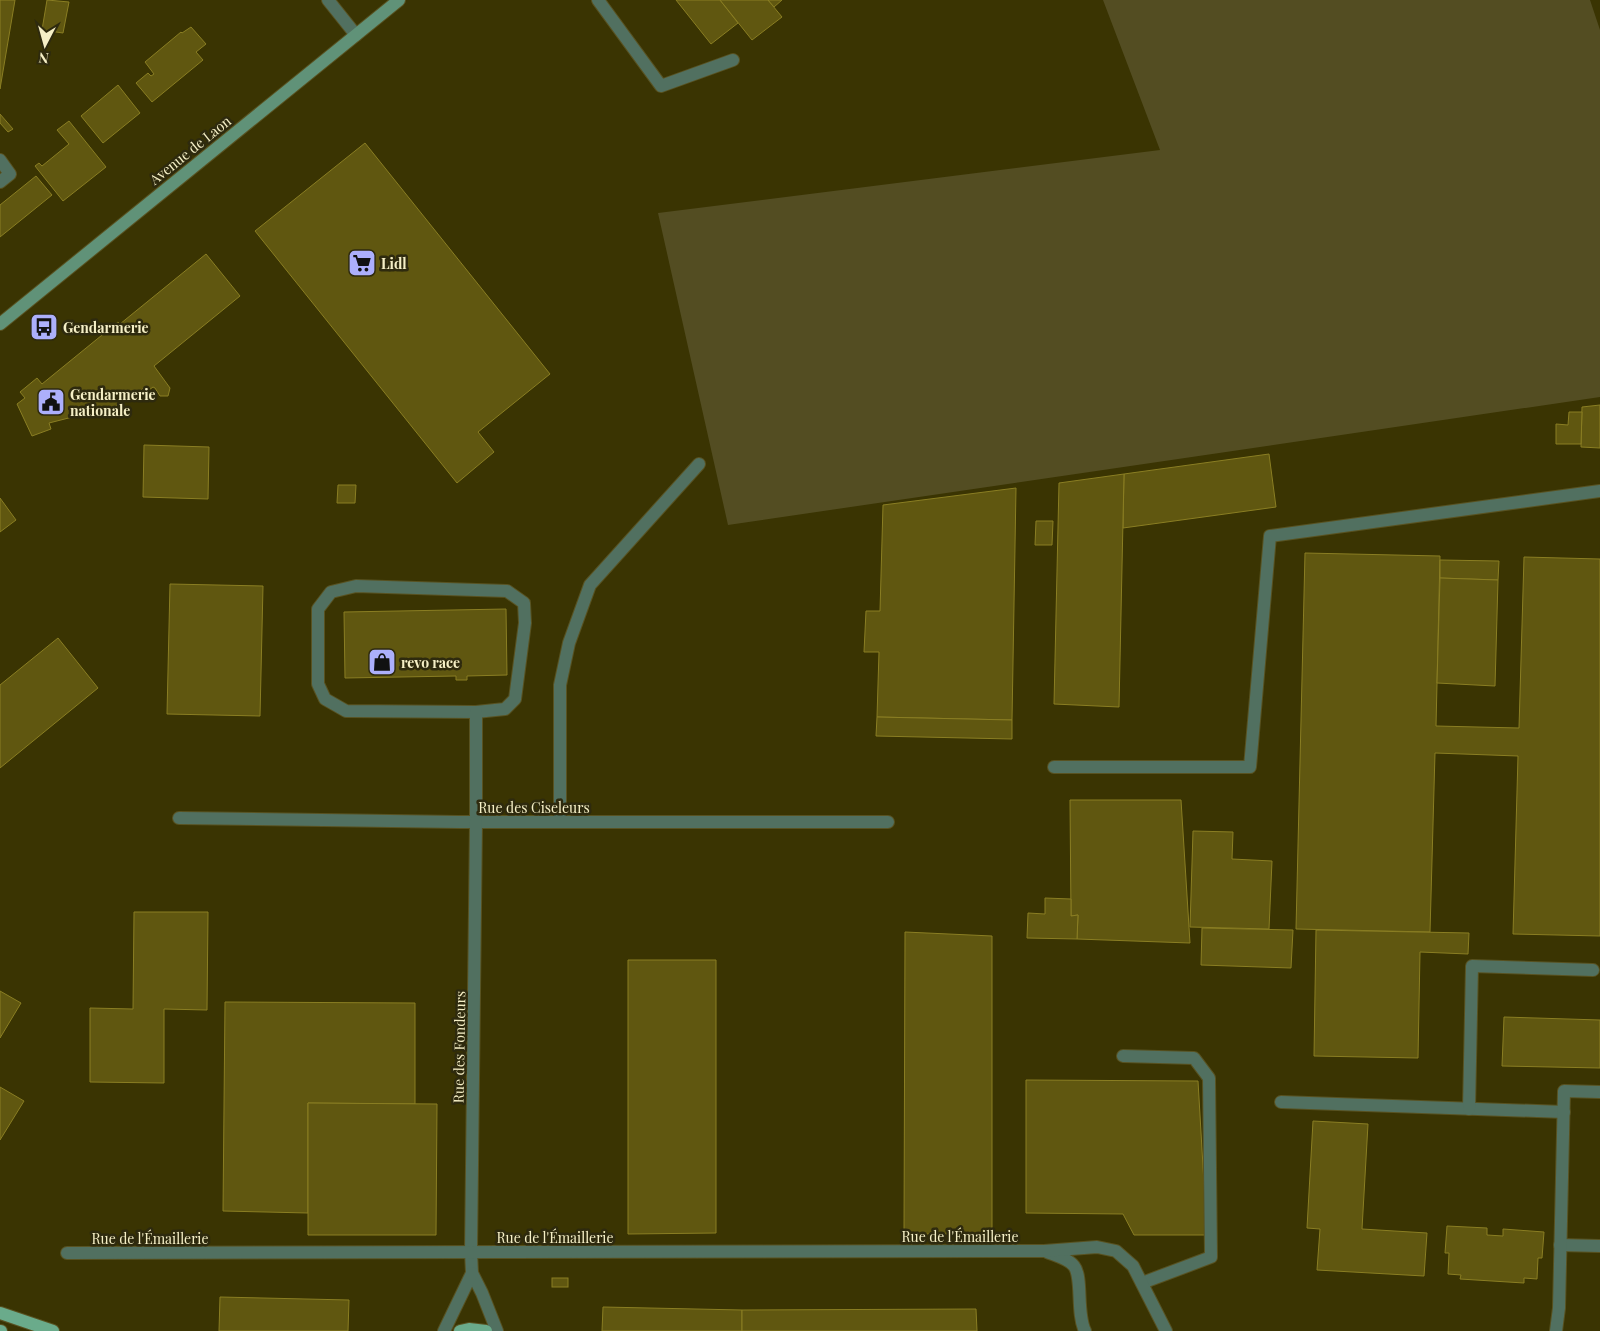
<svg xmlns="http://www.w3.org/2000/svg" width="1600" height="1331" viewBox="0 0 1600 1331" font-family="'Playfair Display',serif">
<rect width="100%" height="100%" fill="#3a3402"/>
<path fill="#534d22" d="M1103 0H1590L1600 30V397L728 525 658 213 1160 150Z"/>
<g fill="#605710" stroke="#8a7e23">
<path d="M0 0H15L0 89Z"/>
<path d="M47 0 69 2 63 33 42 30Z"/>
<path d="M676 0H720L738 23 711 44Z"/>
<path d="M720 0H768L782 17 752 40Z"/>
<path d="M768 0H782L774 7Z"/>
<path d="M191 27 206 44 196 52 203 60 152 102 136 83 148 73 151 76 154 74 145 62 181 32 182 33Z"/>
<path d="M118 85 140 113 103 143 81 116Z"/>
<path d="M0 114 13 129 8 132 0 123Z"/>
<path d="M69 121 106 167 63 201 35 166 39 163 42 166 69 144 57 130Z"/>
<path d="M365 143 550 374 478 432 494 452 457 483 255 231Z"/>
<path d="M36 176 52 195 0 237V205Z"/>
<path d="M206 254 240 296 154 366 170 388 168 396H160L155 388 153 387 149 390 146 386 132 397 130 395 104 415 100 410 49 423 51 429 32 436 17 404 25 398 20 392 37 378 42 384 118 322 120 324Z"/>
<path d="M1600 405V448L1581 447 1582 407Z"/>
<path d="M1569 412H1582L1581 444H1556V424L1568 425Z"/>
<path d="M144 445 209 447 208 499 143 497Z"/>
<path d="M1269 454 1276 507 1123 528 1124 474Z"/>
<path d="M1124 474 1119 707 1054 704 1059 483Z"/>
<path d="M338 485H356L355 503H337Z"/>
<path d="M1016 488 1012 720 877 717 879 652H864L866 611H880L883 505Z"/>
<path d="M0 498 16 520 0 532Z"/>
<path d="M1036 521H1053L1052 545H1035Z"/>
<path d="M1305 553 1440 556 1436 726 1519 728 1524 557 1600 559V936L1513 934 1518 756 1435 753 1430 932 1296 929Z"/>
<path d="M1440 560 1499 561 1498 580 1440 578Z"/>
<path d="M1440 578 1498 580 1495 686 1437 683Z"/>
<path d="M170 584 263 586 260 716 167 714Z"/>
<path d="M506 609 507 675 467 676V680H456V676L345 678 344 612Z"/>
<path d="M58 638 98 688 0 768V685Z"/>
<path d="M877 717 1012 720V739L876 736Z"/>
<path d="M1070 800H1181L1190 943 1077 939 1078 915 1071 916Z"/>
<path d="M1193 831 1233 832 1232 859 1272 861 1269 929 1190 927Z"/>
<path d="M1045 898 1071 899V916L1078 915 1077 939 1027 938 1028 913 1045 914Z"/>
<path d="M134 912H208L207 1010 164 1009V1083L90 1082V1008L133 1009Z"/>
<path d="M1202 928 1293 930 1291 968 1201 965Z"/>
<path d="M1316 930 1469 933 1468 954 1420 952 1418 1058 1314 1056Z"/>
<path d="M905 932 992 936V1234H904Z"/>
<path d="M628 960H716V1233L628 1234Z"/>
<path d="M0 991 21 1003 0 1038Z"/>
<path d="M225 1002 415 1003V1104L308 1103V1213L223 1211Z"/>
<path d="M1504 1017 1600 1020V1068L1502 1066Z"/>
<path d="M1026 1080 1198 1081 1207 1235H1134L1123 1214 1026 1213Z"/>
<path d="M0 1087 24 1101 0 1140Z"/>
<path d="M308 1103 437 1104 436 1235H308Z"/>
<path d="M1313 1121 1368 1124 1362 1229 1427 1233 1424 1276 1317 1270 1320 1229 1307 1228Z"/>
<path d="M1447 1226 1487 1228V1235L1503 1236V1229L1544 1232 1542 1258H1538L1537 1279 1524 1278V1283L1460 1279 1461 1275 1448 1274 1449 1253H1445Z"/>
<rect x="552" y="1278" width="16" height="9"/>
<path d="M220 1297 349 1300 348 1331H219Z"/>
<path d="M603 1307 742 1310V1331H602Z"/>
<path d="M976 1309 977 1331H742V1310Z"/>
</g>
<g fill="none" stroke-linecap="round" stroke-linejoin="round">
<defs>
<g id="service">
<path d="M598 0 661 86 733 60"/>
<path d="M356 586 507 591 524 603 525 623 515 699 505 709 476 712 346 711 325 699 318 684V609L331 592Z"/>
<path d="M476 712V822"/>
<path d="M1054 767H1250L1270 536 1600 491"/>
<path d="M560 822V685L569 643 590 585 699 464"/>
<path d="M1123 1056 1194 1058 1209 1078 1211 1257 1142 1283"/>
<path d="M1281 1102 1564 1112"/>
<path d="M1469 1109 1472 966 1593 970"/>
<path d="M1560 1245 1600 1246"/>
<path d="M1556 1331 1559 1308 1564 1091 1600 1092"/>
</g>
<g id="minor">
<path d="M328 0 356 35"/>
<path d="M0 160 10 174 0 182"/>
<path d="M179 818 459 822H888"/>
<path d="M476 822 471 1252 472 1273 482 1293 497 1331"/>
<path d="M1047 1252C1054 1255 1069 1259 1074 1266 1083 1277 1076 1313 1085 1331"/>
<path d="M67 1253 1044 1251 1097 1247 1116 1251 1133 1266 1166 1331"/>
<path d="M444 1331 472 1273"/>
</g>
<path id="secondary" d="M0 324 399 0"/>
<g id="primary">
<path d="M0 1313 53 1331"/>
<path d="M0 1331H1"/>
<path d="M460 1331 469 1329 486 1331"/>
</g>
</defs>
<use href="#service" stroke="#585221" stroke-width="14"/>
<use href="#minor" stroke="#585221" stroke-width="14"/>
<use href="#secondary" stroke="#585221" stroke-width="14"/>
<use href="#primary" stroke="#585221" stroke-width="14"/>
<use href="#service" stroke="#517060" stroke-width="12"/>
<use href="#minor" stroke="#517060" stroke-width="12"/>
<use href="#secondary" stroke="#609278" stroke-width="12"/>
<use href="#primary" stroke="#6aab8b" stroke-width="12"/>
</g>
<defs>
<symbol id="supermarket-square" viewBox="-11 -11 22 22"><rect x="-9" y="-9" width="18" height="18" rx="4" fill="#acaffb" stroke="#2e2a0e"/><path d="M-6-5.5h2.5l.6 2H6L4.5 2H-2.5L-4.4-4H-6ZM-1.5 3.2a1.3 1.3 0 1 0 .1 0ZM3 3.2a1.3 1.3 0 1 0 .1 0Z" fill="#111"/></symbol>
<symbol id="bus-square" viewBox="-11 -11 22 22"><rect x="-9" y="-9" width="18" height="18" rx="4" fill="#acaffb" stroke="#2e2a0e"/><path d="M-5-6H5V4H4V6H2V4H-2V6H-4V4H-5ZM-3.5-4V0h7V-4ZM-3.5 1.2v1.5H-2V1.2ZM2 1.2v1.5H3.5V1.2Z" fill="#111"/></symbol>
<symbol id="civic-square" viewBox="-11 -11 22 22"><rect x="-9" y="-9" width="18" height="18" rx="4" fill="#acaffb" stroke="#2e2a0e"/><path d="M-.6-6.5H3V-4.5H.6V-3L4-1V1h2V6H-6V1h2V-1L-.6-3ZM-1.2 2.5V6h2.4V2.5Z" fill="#111"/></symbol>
<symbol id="shop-square" viewBox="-11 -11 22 22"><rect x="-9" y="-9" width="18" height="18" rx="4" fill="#acaffb" stroke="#2e2a0e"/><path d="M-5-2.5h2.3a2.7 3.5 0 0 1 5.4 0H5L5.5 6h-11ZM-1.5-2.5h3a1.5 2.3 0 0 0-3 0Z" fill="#111"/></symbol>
</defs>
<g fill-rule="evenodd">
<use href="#supermarket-square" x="346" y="247" width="32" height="32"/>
<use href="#bus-square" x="28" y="311" width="32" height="32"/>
<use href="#civic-square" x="35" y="386" width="32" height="32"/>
<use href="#shop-square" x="366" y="646" width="32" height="32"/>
</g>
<g text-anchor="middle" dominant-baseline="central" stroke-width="5" stroke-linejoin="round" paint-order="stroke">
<g font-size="14" fill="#f5efc6" stroke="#2e2a0e">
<text transform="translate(190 150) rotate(-39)">Avenue de Laon</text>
<text x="534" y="807">Rue des Ciseleurs</text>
<text transform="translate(459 1047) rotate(-89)">Rue des Fondeurs</text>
<text x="960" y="1236">Rue de l'Émaillerie</text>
<text x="555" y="1237">Rue de l'Émaillerie</text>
<text x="150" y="1238">Rue de l'Émaillerie</text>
</g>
<g font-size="14" font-weight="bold" fill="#f5efc6" stroke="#2e2a0e" text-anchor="start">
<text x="381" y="263">Lidl</text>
<text x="63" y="327">Gendarmerie</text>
<text x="70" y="394">Gendarmerie<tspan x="70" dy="16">nationale</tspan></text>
<text x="401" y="662">revo race</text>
</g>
</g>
<g transform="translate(45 45) rotate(186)" stroke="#2e2a0e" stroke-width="4" paint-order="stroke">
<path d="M0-4L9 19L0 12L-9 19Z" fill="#f5efc6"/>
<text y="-8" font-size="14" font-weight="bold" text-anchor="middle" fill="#f5efc6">N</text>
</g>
</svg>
